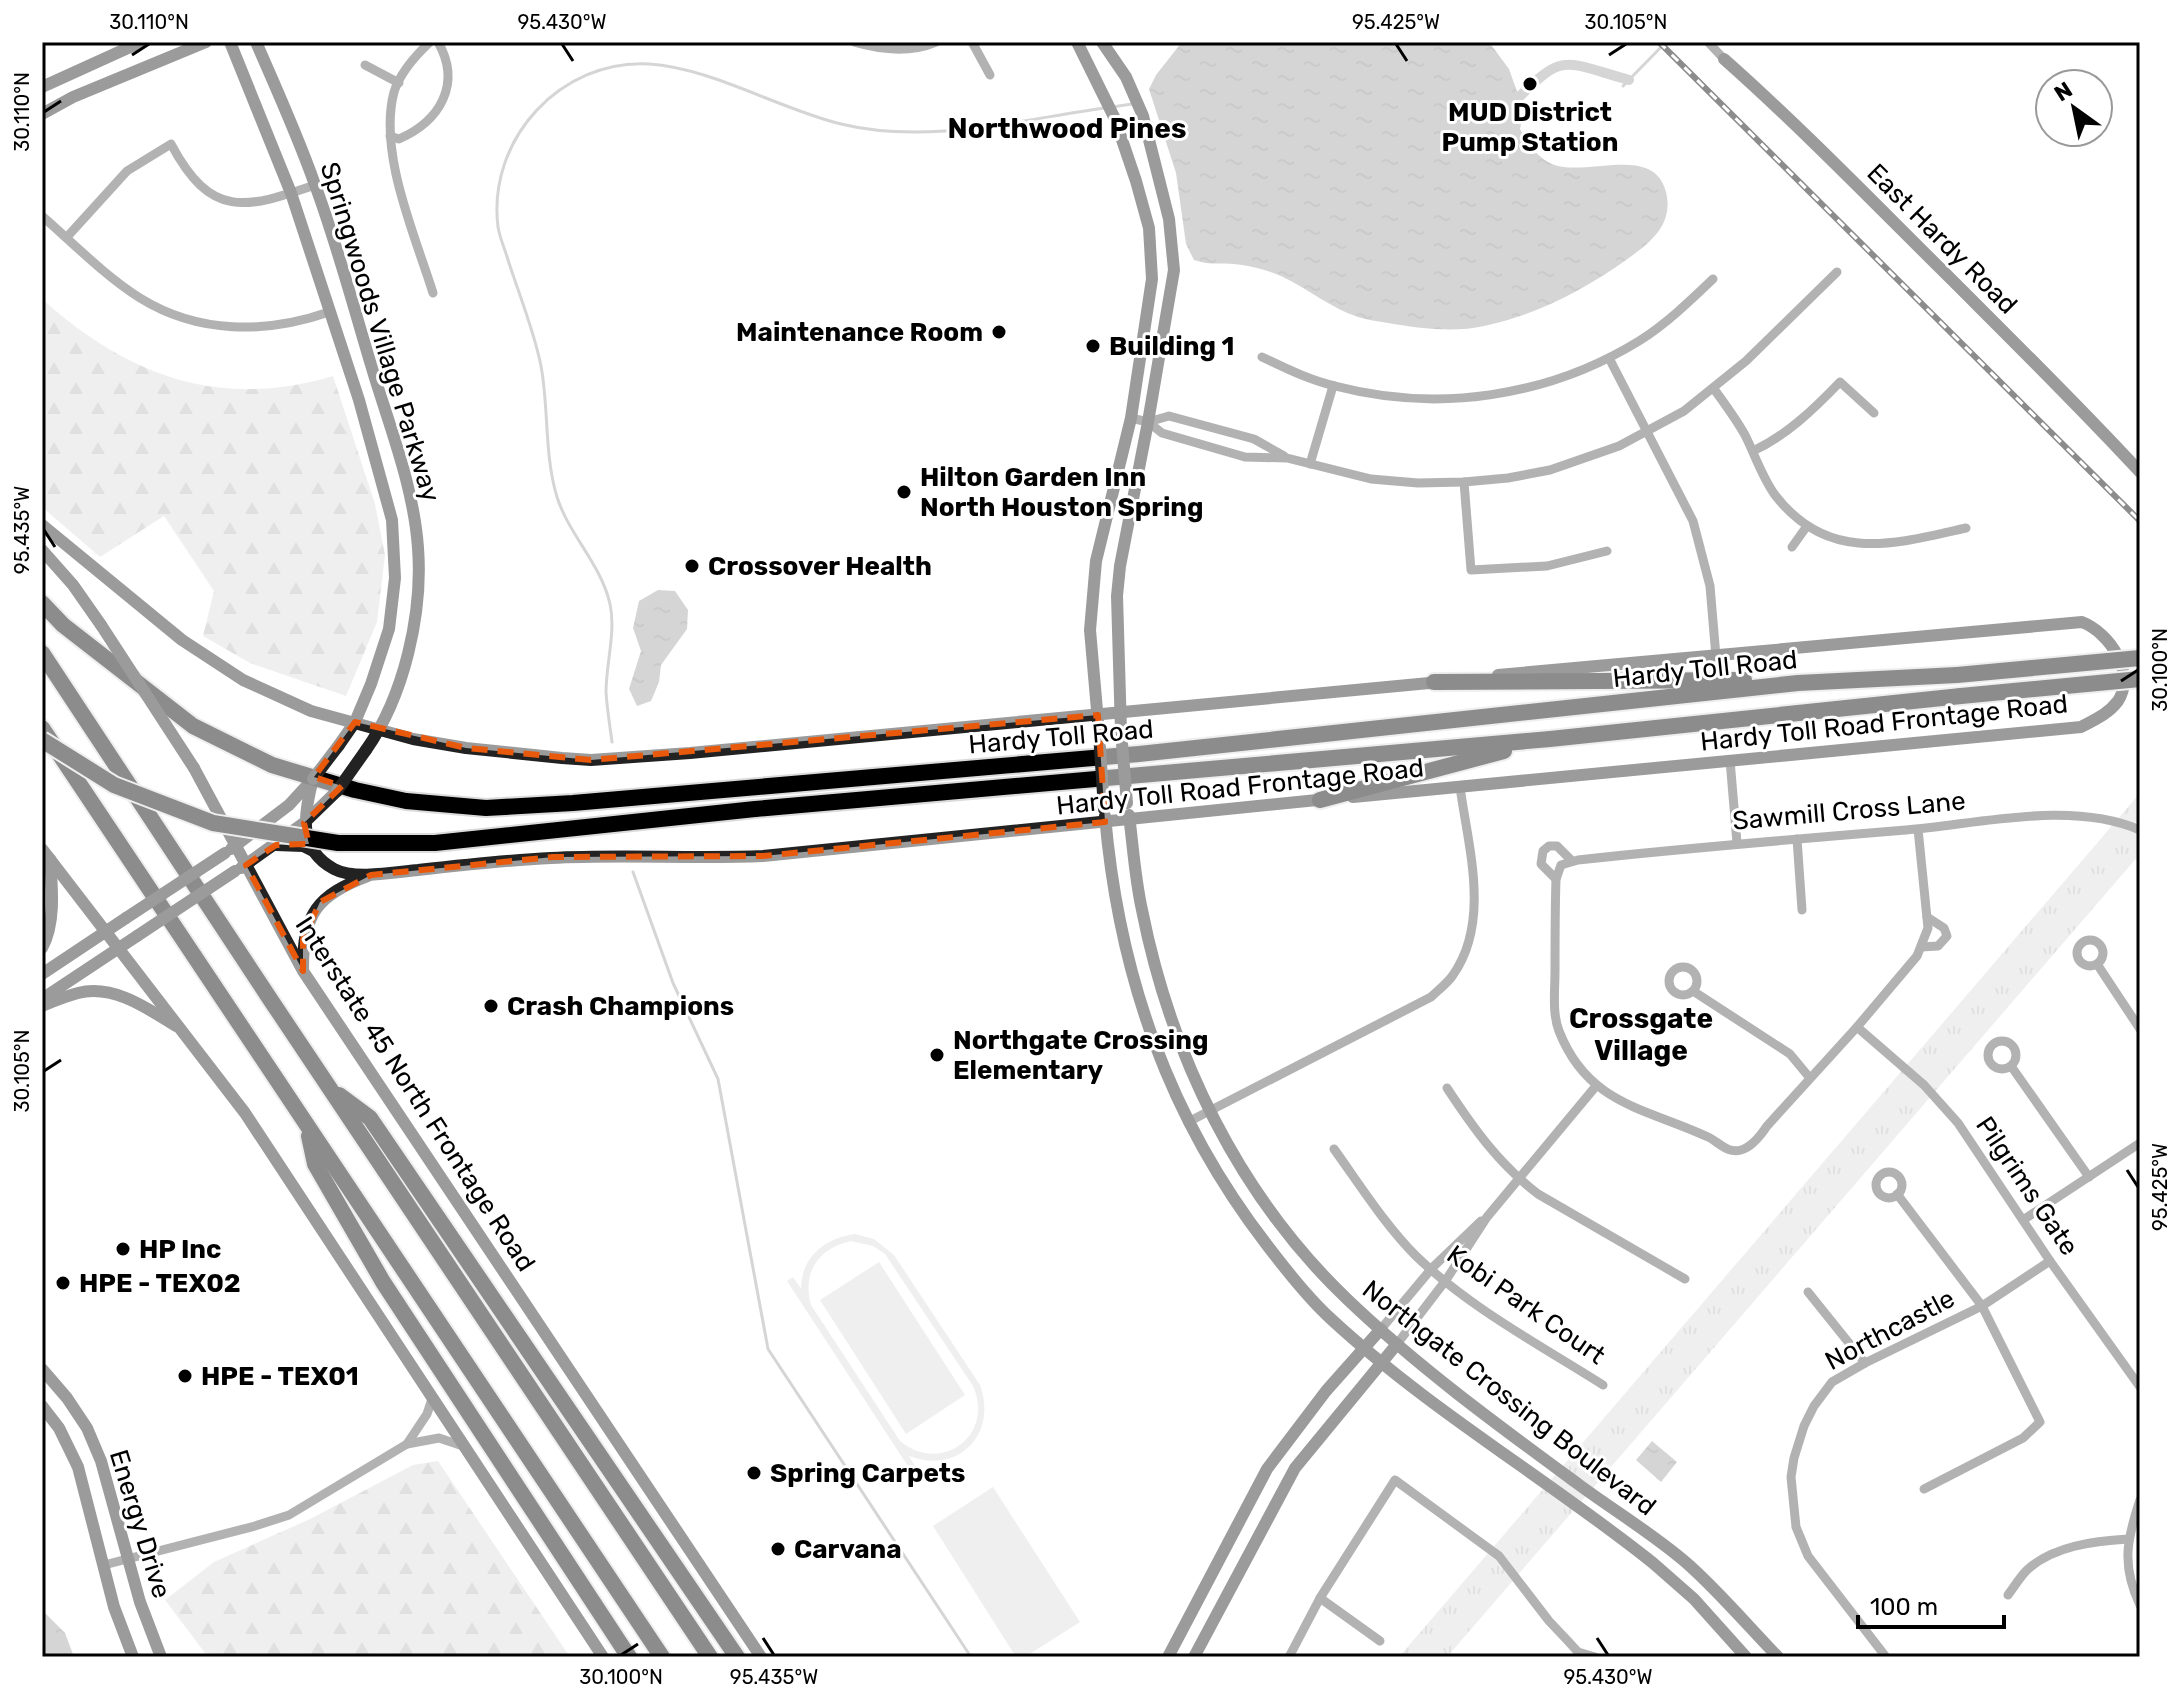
<svg xmlns="http://www.w3.org/2000/svg" width="2182" height="1699" viewBox="0 0 2182 1699" font-family="Rubik,sans-serif">
<defs>
<pattern id="grass-tufts" width="24" height="20" patternUnits="userSpaceOnUse" patternTransform="scale(2)"><rect width="24" height="20" fill="#dcdcdc"/><path d="M3 7l-1-3M5 7V3M7 7l1-3M15 17l-1-3M17 17v-4M19 17l1-3" fill="none" stroke="#bbb"/></pattern>
<pattern id="forest-firs" width="22" height="20" patternUnits="userSpaceOnUse" patternTransform="scale(2)"><rect width="22" height="20" fill="#dcdcdc"/><path d="M5 1l3.5 6h-7zM16 11l3.5 6h-7z" fill="#bbb"/></pattern>
<pattern id="water-ripples" width="26" height="14" patternUnits="userSpaceOnUse" patternTransform="scale(2)"><rect width="26" height="14" fill="#a3a3a3"/><path d="M2 4q2-2 4 0t4 0M15 11q2-2 4 0t4 0" fill="none" stroke="#8b8b8b"/></pattern>
</defs>
<rect width="100%" height="100%" fill="#fff"/>
<path fill="url(#grass-tufts)" d="M2140 793V854L1447 1657H1399Z"/>
<g fill="url(#forest-firs)">
<path d="M42 299C128 376 219 410 333 376L375 504 385 555 377 622 346 696 250 663 203 636 214 591 164 516 100 557 42 507Z"/>
<path d="M438 1461 570 1657H208L165 1600 214 1562 310 1519 413 1465Z"/>
</g>
<g fill="#dcdcdc" fill-rule="evenodd">
<path d="M855 1234 874 1239 894 1255 980 1385C998 1434 958 1475 909 1456L918 1471 913 1474 787 1281 793 1277 801 1289C801 1257 825 1238 855 1234ZM851 1241 873 1246 885 1254 973 1386C995 1436 941 1475 900 1441L811 1305C802 1273 818 1248 851 1241Z"/>
<path d="M879 1262 965 1395 906 1434 820 1300Z"/>
<path d="M993 1487 1080 1622 1025 1657H1016L933 1526Z"/>
</g>
<g fill="url(#water-ripples)">
<path d="M1182 42H1489L1509 69 1524 111 1520 129C1527 143 1537 157 1552 164 1584 178 1654 143 1666 192 1674 225 1650 243 1626 260 1584 290 1536 315 1484 326 1455 333 1416 328 1388 323 1378 321 1367 320 1358 317 1331 308 1308 289 1283 277 1271 271 1255 267 1242 265 1226 262 1210 266 1194 260L1186 244 1176 173 1149 89 1156 75Z"/>
<path d="M658 590 675 591 688 610 687 629 661 665 659 682 651 701 637 706 629 689 641 651 633 628 639 601Z"/>
<path d="M1652 1441 1677 1462 1661 1482 1636 1460Z"/>
<path d="M42 1610 65 1633 74 1657H42Z"/>
</g>
<g fill="none" stroke-linecap="round" stroke-linejoin="round">
<g stroke="#a3a3a3" stroke-width="3">
<path d="M1623 86 1666 42"/>
<path d="M1112 107 1132 104"/>
<path d="M612 742C610 726 607 709 606 692 606 664 616 632 610 604 601 564 569 535 557 497 544 454 549 409 541 366 534 331 520 297 509 263 506 252 500 239 498 227 487 139 561 59 649 64 712 68 779 109 841 124 927 145 1019 120 1104 108"/>
<path d="M633 872 673 983 718 1079 768 1349 971 1657"/>
</g>
<path stroke="#a3a3a3" stroke-width="10" d="M1511 105C1564 52 1559 60 1629 80"/>
<defs>
<g id="highway">
<path d="M42 603 63 625 193 726 272 765 355 790 406 801 486 808 573 803 1139 754 1798 683 1957 675"/>
<path d="M42 653 270 999 710 1657"/>
<path d="M1434 682 1744 680"/>
<path d="M42 728 662 1657"/>
<path d="M1320 800 1504 751"/>
<path d="M755 809 1550 739 1961 696"/>
<path d="M339 1095 370 1118 737 1657"/>
<path d="M309 1136 315 1164 383 1282 629 1657"/>
</g>
</defs>
<use href="#highway" stroke="#dbdbdb" stroke-width="20"/>
<g stroke="#555" stroke-width="9">
<path d="M430 42C416 55 400 73 394 92 378 153 415 235 433 293"/>
<path d="M854 42C881 50 910 53 936 42"/>
<path d="M972 42 990 75"/>
<path d="M1708 42 1724 59"/>
<path d="M365 65 399 83"/>
<path d="M390 136 399 139C440 121 462 84 438 42"/>
<path d="M42 216C73 243 105 276 140 298 198 334 266 334 329 312"/>
<path d="M67 237 127 171 171 144C211 219 245 209 315 185"/>
<path d="M1262 357C1285 368 1309 380 1335 386 1438 413 1548 397 1639 341 1666 324 1690 301 1713 279"/>
<path d="M1609 358 1693 521 1710 586 1716 657"/>
<path d="M1714 389C1725 404 1736 419 1745 435 1755 455 1762 477 1775 495 1828 564 1895 544 1966 528"/>
<path d="M1131 418 1148 422 1162 433 1245 457 1287 458 1371 479 1418 483 1464 482 1508 478 1550 470 1619 446 1684 411 1746 361 1837 272"/>
<path d="M1148 422 1169 416 1254 439 1284 456"/>
<path d="M1753 451C1787 435 1813 410 1840 382L1874 413"/>
<path d="M1310 464 1333 386"/>
<path d="M1464 482 1471 570 1547 566 1607 551"/>
<path d="M1792 547 1807 526"/>
<path d="M1730 760 1737 843"/>
<path d="M1918 829 1928 928 1917 956 1857 1027 1767 1126C1761 1135 1752 1147 1741 1150 1727 1154 1719 1142 1708 1137 1646 1108 1588 1105 1559 1031 1552 1013 1555 990 1555 971 1555 940 1555 909 1556 879L1561 865 1578 860C1687 848 1796 839 1906 830 1979 824 2071 800 2140 830"/>
<path d="M1797 839 1802 910"/>
<path d="M1556 879 1541 864 1543 851 1549 846H1557L1572 861"/>
<circle cx="2090" cy="953" r="13"/>
<path d="M1921 947 1938 946 1947 936 1944 928 1927 917"/>
<path d="M2097 964 2140 1029"/>
<circle cx="1683" cy="981" r="14"/>
<path d="M1693 991 1790 1054 1809 1077"/>
<path d="M1857 1027 1924 1085 1958 1123 2050 1261 2140 1387"/>
<circle cx="2002" cy="1055" r="14"/>
<path d="M2011 1066 2089 1177"/>
<path d="M1447 1088C1474 1129 1499 1164 1538 1194L1685 1279"/>
<path d="M1188 1122 1431 997C1438 990 1448 983 1453 975 1491 921 1468 846 1460 787"/>
<path d="M1334 1149C1360 1185 1385 1225 1416 1256 1470 1308 1540 1345 1603 1385"/>
<circle cx="1889" cy="1185" r="13"/>
<path d="M1897 1194 1982 1306 2040 1422 2023 1438 1924 1489"/>
<path d="M2023 1220 2140 1143"/>
<path d="M1808 1292 1865 1363"/>
<path d="M1381 1329 1432 1268 1481 1221"/>
<path d="M1397 1344 1446 1280 1487 1217 1596 1086"/>
<path d="M407 1444 427 1414 432 1399"/>
<path d="M2140 1500C2127 1539 2121 1565 2140 1605"/>
<path d="M104 1565 255 1526 289 1515 407 1444 439 1438 463 1446"/>
<path d="M2008 1595C2014 1587 2020 1577 2027 1570 2053 1546 2094 1541 2128 1539"/>
<path d="M1320 1598 1380 1641"/>
<path d="M1289 1657 1320 1598 1395 1480 1499 1556 1549 1621 1567 1640 1578 1652 1595 1657"/>
<path d="M1886 1657 1808 1556 1796 1527 1791 1477 1794 1458 1804 1426 1814 1406 1832 1382 1865 1363 1982 1306 2050 1261"/>
</g>
<g stroke="#222" stroke-width="12">
<path d="M230 42 291 193 359 400 392 520 395 578 389 629 371 684 355 722 339 745"/>
<path d="M256 42C276 88 297 134 314 182 338 246 355 313 375 378 392 433 414 490 418 548 423 614 404 696 366 750"/>
<path d="M1077 42 1115 119 1136 181 1149 228 1152 279 1131 418 1096 561 1090 630 1099 733"/>
<path d="M1102 42 1126 77 1143 116 1169 219 1174 270 1148 422 1120 566 1117 596 1121 731"/>
<path d="M1724 59C1804 130 1877 206 1952 280 2016 344 2079 406 2140 472"/>
<path d="M42 87 141 42"/>
<path d="M42 114 73 97 206 42"/>
<path d="M42 525 182 640 243 680 311 711 413 739 466 748 562 758 591 760 690 753 1440 682"/>
<path d="M42 550 73 585 101 625"/>
<path d="M194 768 303 971 761 1657"/>
<path d="M313 779C304 813 297 849 334 869 354 880 396 872 418 870 462 865 507 860 551 858 621 854 693 859 763 856L1327 799"/>
<path d="M1353 797 2081 727C2096 719 2108 714 2118 701 2136 673 2110 633 2082 622L1498 675"/>
<path d="M1129 815C1133 846 1135 879 1142 910 1171 1056 1239 1196 1347 1299 1418 1367 1499 1426 1578 1484 1613 1510 1658 1537 1690 1566 1721 1594 1749 1627 1778 1657"/>
<path d="M1105 816C1119 976 1169 1118 1267 1245 1286 1270 1307 1297 1330 1318 1429 1410 1548 1479 1653 1563L1694 1599 1746 1657"/>
<path d="M276 845 303 846 315 852"/>
<path d="M42 849 245 1113 603 1657"/>
<path d="M231 849 289 805 311 781"/>
<path d="M241 868 304 823 337 791"/>
<path d="M42 948C56 923 52 886 50 859"/>
<path d="M303 968C303 914 317 895 368 876"/>
<path d="M42 974 126 918"/>
<path d="M42 999 137 936"/>
<path d="M42 1006C54 1001 66 996 78 993 113 984 147 1008 176 1026"/>
<path d="M42 1369 67 1398 87 1428 101 1461 140 1602 161 1657"/>
<path d="M42 1406 59 1428 78 1467 114 1607 133 1657"/>
<path d="M1168 1657 1267 1469 1326 1391 1381 1329"/>
<path d="M1194 1657 1295 1468 1397 1344"/>
</g>
<use href="#highway" stroke="#000" stroke-width="16"/>
<defs>
<path id="rail" d="M1659 42 2140 521"/>
</defs>
<use href="#rail" stroke="#000" stroke-width="6"/>
<use href="#rail" stroke="#fff" stroke-width="3" stroke-dasharray="9" stroke-linecap="butt"/>
<defs>
<g id="highway-bridge">
<path d="M1957 675 2140 658"/>
<path d="M1961 696 2140 679"/>
<path d="M42 740 114 785 213 823 338 843H435L755 809"/>
</g>
</defs>
<use href="#highway-bridge" stroke="#dbdbdb" stroke-width="20" stroke-linecap="butt"/>
<g stroke="#222" stroke-width="12">
<path d="M101 625 194 768"/>
<path d="M1121 731 1127 803"/>
<path d="M1099 733 1104 809"/>
<path d="M313 779 339 745"/>
<path d="M337 791 366 750"/>
<path d="M126 918 225 853"/>
<path d="M137 936 235 871"/>
</g>
<use href="#highway-bridge" stroke="#000" stroke-width="16"/>
</g>
<path d="M0 0H2182V1699H0ZM1098 715 1105 822 763 856 553 857 371 875 320 902 303 939V971L246 865 276 845 309 844 304 823 342 786 314 777 355 722 466 748 591 760Z" fill="#fff" fill-opacity=".55" fill-rule="evenodd"/>
<path fill="none" stroke="#e8590c" stroke-width="6" stroke-dasharray="16 10" stroke-linejoin="round" d="M1098 715 1105 822 763 856 553 857 371 875 320 902 303 939V971L246 865 276 845 309 844 304 823 342 786 314 777 355 722 466 748 591 760Z"/>
<path fill="none" stroke="#000" stroke-width="3" d="M562 44 573 61M1396 44 1407 61M132 55 149 44M1609 55 1626 44M44 112 61 101M44 530 55 547M2121 681 2138 670M44 1071 61 1060M2127 1170 2138 1187M763 1638 774 1655M1597 1638 1608 1655M621 1655 638 1644"/>
<g fill="#000" stroke="#fff" stroke-width="3">
<circle cx="1530" cy="84" r="8"/>
<circle cx="999" cy="332" r="8"/>
<circle cx="1093" cy="346" r="8"/>
<circle cx="904" cy="492" r="8"/>
<circle cx="692" cy="566" r="8"/>
<circle cx="491" cy="1006" r="8"/>
<circle cx="937" cy="1055" r="8"/>
<circle cx="123" cy="1249" r="8"/>
<circle cx="63" cy="1283" r="8"/>
<circle cx="185" cy="1376" r="8"/>
<circle cx="754" cy="1473" r="8"/>
<circle cx="778" cy="1549" r="8"/>
</g>
<g text-anchor="middle" dominant-baseline="central" stroke-width="6" stroke-linejoin="round" paint-order="stroke">
<g font-size="26" font-weight="bold" fill="#000" stroke="#fff" text-anchor="start">
<text x="1530" y="112" text-anchor="middle">MUD District<tspan x="1530" dy="30">Pump Station</tspan></text>
<text x="983" y="332" text-anchor="end">Maintenance Room</text>
<text x="1109" y="346">Building 1</text>
<text x="920" y="477">Hilton Garden Inn<tspan x="920" dy="30">North Houston Spring</tspan></text>
<text x="708" y="566">Crossover Health</text>
<text x="507" y="1006">Crash Champions</text>
<text x="953" y="1040">Northgate Crossing<tspan x="953" dy="30">Elementary</tspan></text>
<text x="139" y="1249">HP Inc</text>
<text x="79" y="1283">HPE - TEX02</text>
<text x="201" y="1376">HPE - TEX01</text>
<text x="770" y="1473">Spring Carpets</text>
<text x="794" y="1549">Carvana</text>
</g>
<g font-size="26" fill="#000" stroke="#fff">
<text transform="translate(1942 239) rotate(45)">East Hardy Road</text>
<text transform="translate(380 332) rotate(73)">Springwoods Village Parkway</text>
<text transform="translate(1705 669) rotate(-6)">Hardy Toll Road</text>
<text transform="translate(1884 723) rotate(-6)">Hardy Toll Road Frontage Road</text>
<text transform="translate(1061 737) rotate(-5)">Hardy Toll Road</text>
<text transform="translate(1240 787) rotate(-6)">Hardy Toll Road Frontage Road</text>
<text transform="translate(1849 811) rotate(-5)">Sawmill Cross Lane</text>
<text transform="translate(415 1094) rotate(57)">Interstate 45 North Frontage Road</text>
<text transform="translate(2027 1186) rotate(56)">Pilgrims Gate</text>
<text transform="translate(1526 1305) rotate(35)">Kobi Park Court</text>
<text transform="translate(1890 1330) rotate(-28)">Northcastle</text>
<text transform="translate(1509 1398) rotate(38)">Northgate Crossing Boulevard</text>
<text transform="translate(140 1524) rotate(73)">Energy Drive</text>
</g>
<g font-size="28" font-weight="bold" fill="#000" stroke="#fff">
<text x="1067" y="128">Northwood Pines</text>
<text x="1641" y="1018">Crossgate<tspan x="1641" dy="32">Village</tspan></text>
</g>
</g>
<rect width="2182" height="1699" fill="none" stroke="#ffffff" stroke-width="88"/>
<g transform="translate(2074 108) rotate(327)"><circle r="38" fill="#ffffff" stroke="#999999" stroke-width="2"/>
<path d="M0-6L14 30L0 20L-14 30Z" fill="#000000"/>
<text y="-12" font-size="22" font-weight="bold" text-anchor="middle" fill="#000000">N</text>
</g>
<path d="M1858 1615v12h146v-12" fill="none" stroke="#000000" stroke-width="4"/>
<text x="1870" y="1615" font-size="24" fill="#000000" stroke="#ffffff" stroke-width="6" paint-order="stroke">100 m</text>
<rect x="44" y="44" width="2094" height="1611" fill="none" stroke="#000" stroke-width="3"/>
<g font-size="20" text-anchor="middle" fill="#000">
<text x="149" y="29">30.110°N</text>
<text x="562" y="29">95.430°W</text>
<text x="1396" y="29">95.425°W</text>
<text x="1626" y="29">30.105°N</text>
<text transform="translate(22 112) rotate(-90)" y="7">30.110°N</text>
<text transform="translate(22 530) rotate(-90)" y="7">95.435°W</text>
<text transform="translate(2160 670) rotate(-90)" y="7">30.100°N</text>
<text transform="translate(22 1071) rotate(-90)" y="7">30.105°N</text>
<text transform="translate(2160 1187) rotate(-90)" y="7">95.425°W</text>
<text x="621" y="1684">30.100°N</text>
<text x="774" y="1684">95.435°W</text>
<text x="1608" y="1684">95.430°W</text>
</g>
</svg>
